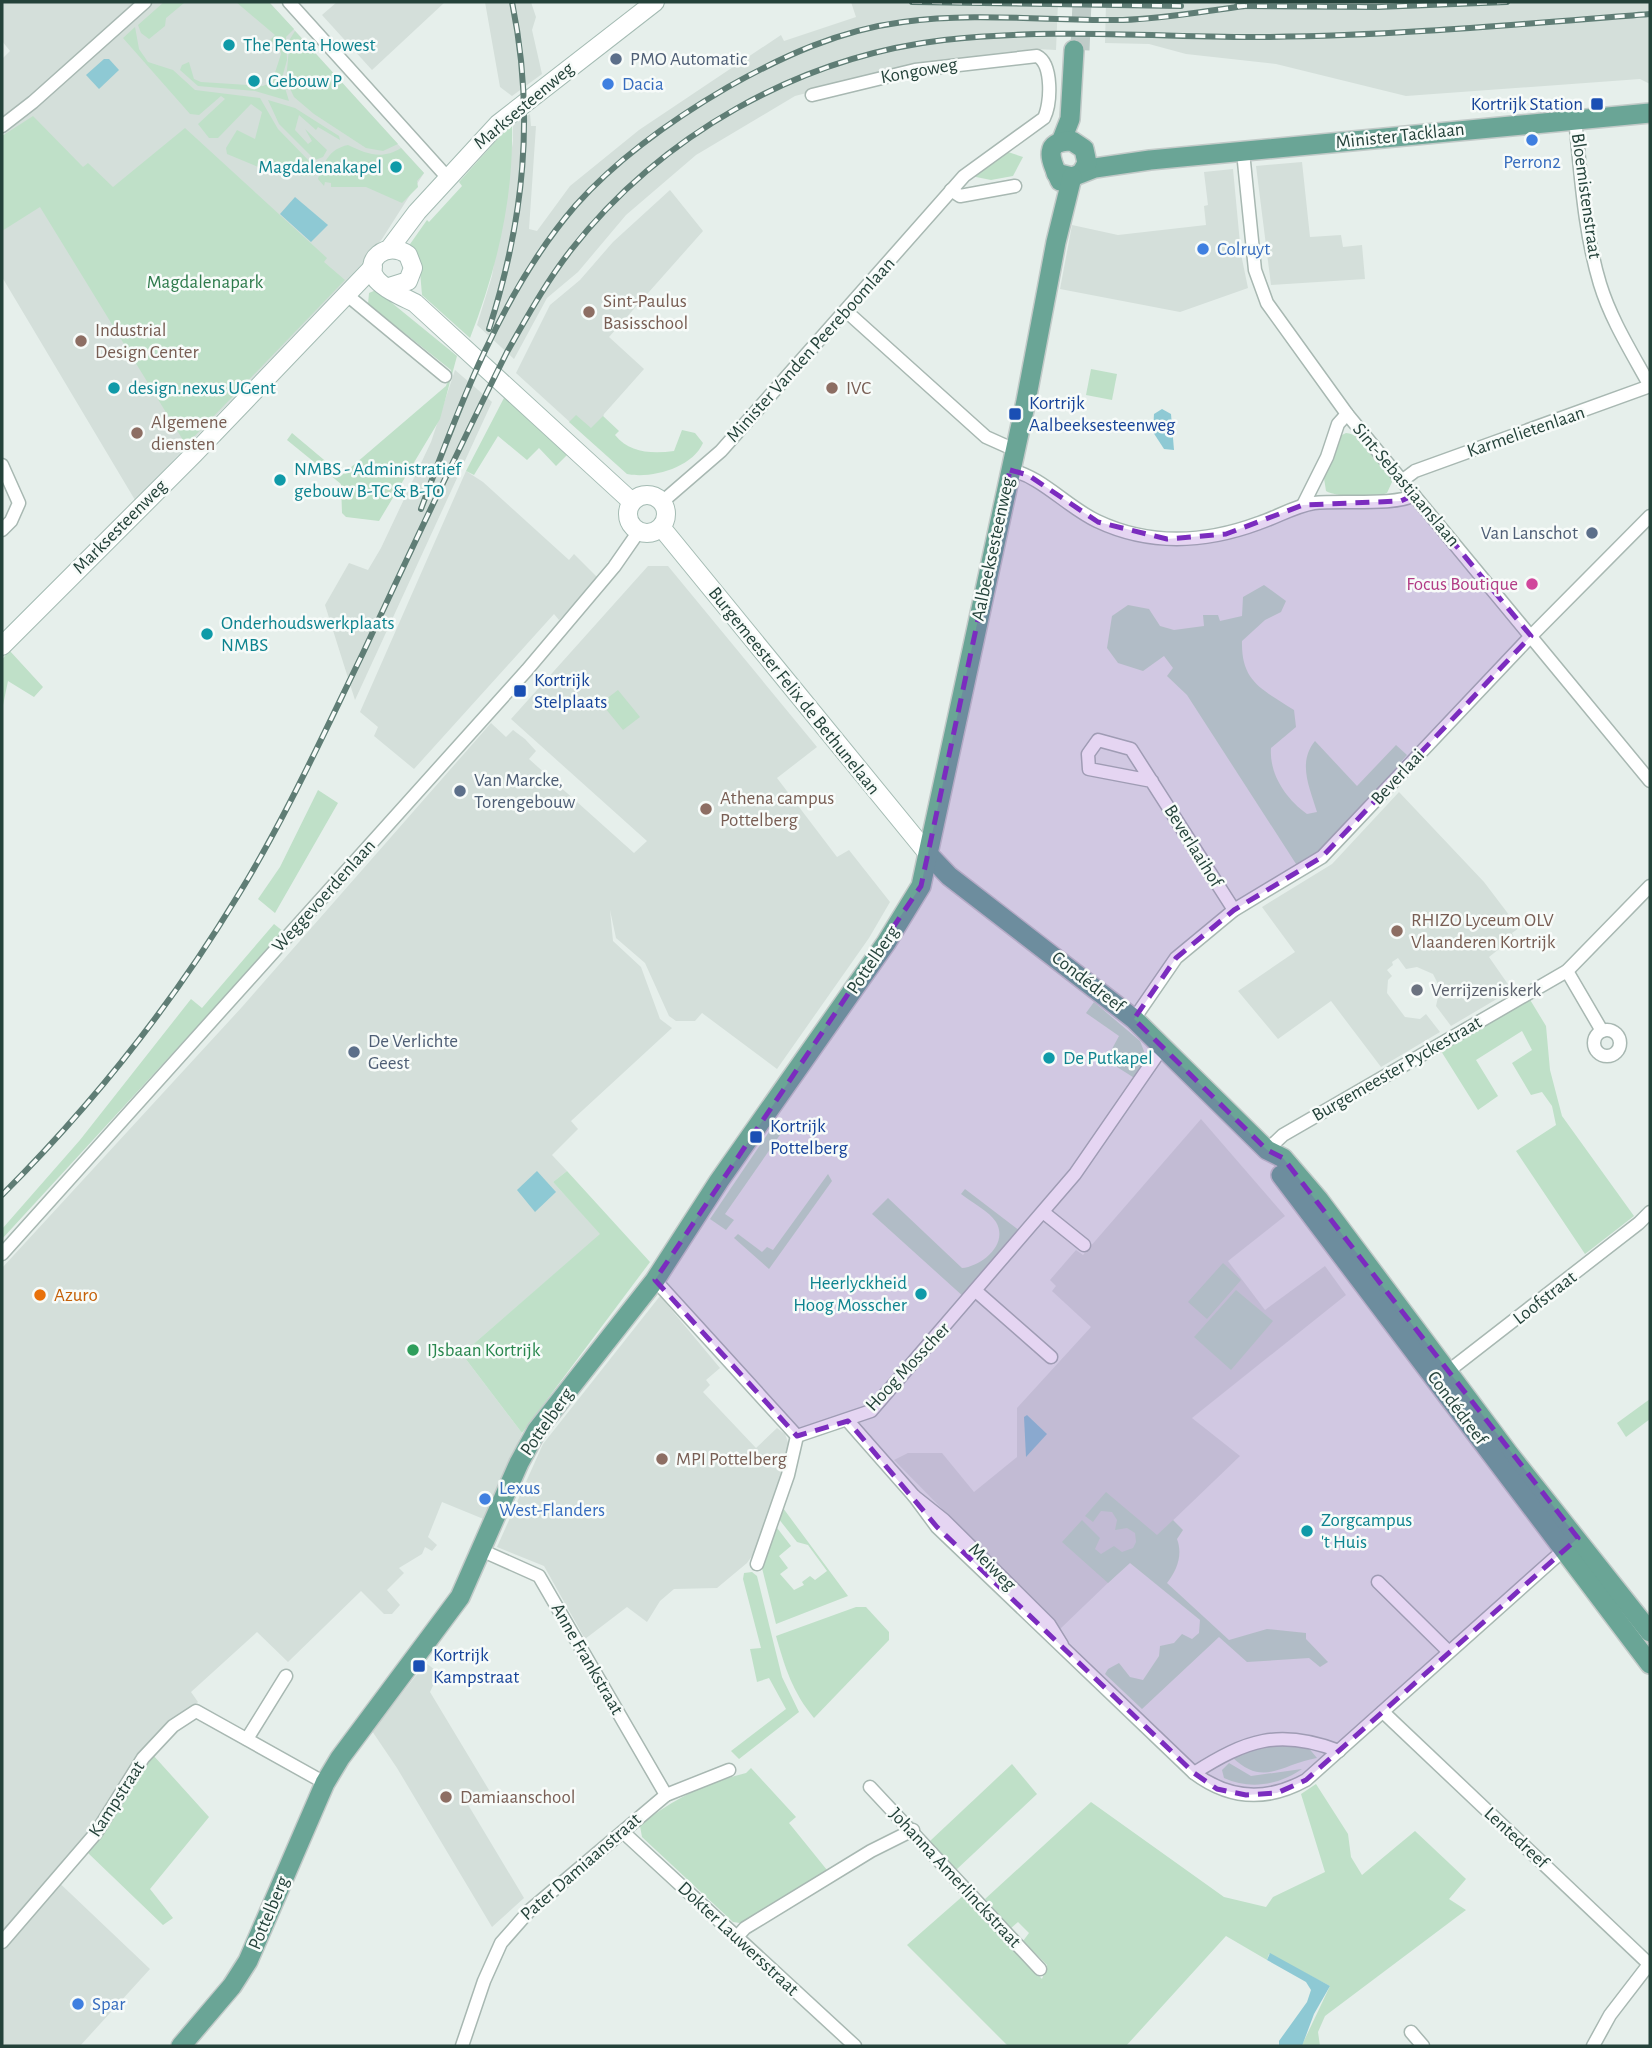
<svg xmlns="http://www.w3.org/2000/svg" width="1652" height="2048" viewBox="0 0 1652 2048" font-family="'Alegreya Sans',sans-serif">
<rect width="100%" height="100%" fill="#e6efeb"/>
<g fill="#d4dfda">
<path d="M2 2H269L424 173 382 239 359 267 135 500 2 277V136L5 134 2 127V59L10 51 2 41Z"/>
<path d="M337 2H445L372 70 322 15Z"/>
<path d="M485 2H531L536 17 532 30 542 74 512 96 500 87Z"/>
<path d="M851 2H1058L1056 50 1036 49 926 62 795 96 696 155 626 215 578 272 547 298 514 359 477 325 492 276 513 141V125L530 114 531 126H536L529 229 537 231 570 186 639 130 781 35 784 41 856 17Z"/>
<path d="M1106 2H1650V84L1640 79 1406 96 1276 64 1186 54 1149 44 1105 43Z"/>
<path d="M1302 162 1310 237 1341 235 1343 247 1362 245 1365 279 1271 285 1256 166Z"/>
<path d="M1233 169 1241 254 1248 288 1180 312 1060 289 1072 225 1118 235 1206 225 1204 206 1208 205 1204 172Z"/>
<path d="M670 190 703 231 609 337 644 369 604 414 594 444 516 373 550 305 580 280 613 242Z"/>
<path d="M455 370 492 402 355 700 325 605 349 563 368 570 381 548 431 442Z"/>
<path d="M466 471 483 482 569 560 574 554 598 578 559 620 554 614 414 769 374 736 378 727 360 712Z"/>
<path d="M648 566H668L817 747 777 778 837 857 849 850 890 902 869 938 777 1069 702 1013 695 1021H676L669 1016 645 963 616 938 610 910 613 941 641 967 660 1019 672 1028 571 1121 578 1129 552 1155 567 1171 553 1182 601 1234 462 1354 522 1433 486 1520 442 1502 428 1537 437 1545 432 1551 425 1547 422 1554 399 1568 404 1573 387 1590 400 1605 392 1614H384L361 1591 288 1662 257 1632 191 1692 198 1702 168 1725 93 1828 51 1875 150 1969 80 2046H6L2 2042V1268L242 1007 491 723 506 737 513 730 525 739 536 751 529 759 634 853 647 841 511 719Z"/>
<path d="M1399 792 1484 882 1519 928 1512 933 1514 937 1489 957 1512 990 1451 1026 1436 1006 1440 988 1433 974 1417 967 1406 969 1398 958 1392 962 1393 965 1387 970 1392 976 1388 980 1387 993 1405 1017 1420 1019 1426 1014 1440 1032 1381 1067 1331 1001 1278 1039 1238 991 1295 952 1262 907 1332 864Z"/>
<path d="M1201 1119 1285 1216 1228 1261 1265 1310 1325 1266 1346 1295 1192 1418 1240 1456 1060 1629 894 1460 908 1453H942L974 1492 1017 1457V1408L1091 1327 1052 1291 1056 1286 1050 1280 1076 1250 1083 1255Z"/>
<path d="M660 1296 720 1368 706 1380 710 1385 703 1392 756 1448 777 1428 785 1434 789 1445 785 1469 757 1549 747 1563 717 1588 674 1589 660 1601 647 1622 627 1607 585 1639 544 1566 497 1547 543 1444Z"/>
<path d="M426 1663 439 1673 430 1692 489 1790 467 1803 524 1898 492 1927 397 1768 372 1731Z"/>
</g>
<g fill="#bfe0c8">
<path d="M164 2 184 3 166 18 165 26 149 39 141 33 138 25Z"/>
<path d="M236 2H269L294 29 286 37 287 60 282 78 289 101 255 91 198 86 180 70 182 65 189 62 194 79 201 82 263 86 272 82 281 54 280 48 270 40 275 35Z"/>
<path d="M135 27 139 49 148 62 173 70 195 90 260 98 278 129 314 166 315 176 275 174 227 154 226 148 237 130 255 139 262 112 251 104 218 138H209L198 124 225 99 221 96 199 115 190 114 123 38Z"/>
<path d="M295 31 398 144 383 151 366 148 314 114 294 97 286 80 290 39Z"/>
<path d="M268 100 295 108 339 136 340 140 318 127 316 130 299 115 295 130 308 144 312 141 305 129 327 150 323 157 315 160 279 124Z"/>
<path d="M33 116 83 167 88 163 113 187 185 128 327 258 324 262 345 280 186 445 40 207 2 231V136Z"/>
<path d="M512 123C514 197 497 269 470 338L422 295 420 271 408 247 427 220 429 222 462 186 459 182Z"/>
<path d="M348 145C367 154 382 160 401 148L424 173 417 181 418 187 402 203 366 187H331V183L325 182 324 186 318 179C324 162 329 149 348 145Z"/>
<path d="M1008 152 1023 157 1013 176 991 180 971 176Z"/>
<path d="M376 290 457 356 440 419 379 521 346 517 342 513 341 484 287 440 292 433 342 475 446 386 451 370 368 304 369 293Z"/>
<path d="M1091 369 1117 374 1112 400 1086 395Z"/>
<path d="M505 396 568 454 556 466 539 448 527 460 498 436 474 475 466 471Z"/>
<path d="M576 415 591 428 603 416 619 431 615 435C629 453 652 454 674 451L682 430 695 433 703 443C692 468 651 479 627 474L569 422Z"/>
<path d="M1346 433C1363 434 1389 466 1392 482L1387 493C1376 498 1335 497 1326 491L1324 478 1340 436Z"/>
<path d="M1264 585 1286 601 1281 612 1265 620 1242 641C1241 682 1262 689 1294 710L1296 727 1271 748C1269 774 1286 799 1307 814L1317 812C1310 788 1297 763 1315 741L1357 786 1396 745 1407 755 1327 847 1298 867 1187 695 1167 676 1173 668 1164 656 1143 671 1118 663 1107 648 1112 616 1128 605 1149 609 1160 626 1174 630 1204 626 1203 615H1218L1220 621 1242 616 1243 597Z"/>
<path d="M9 650 43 687 34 697 8 681 2 710V660Z"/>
<path d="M618 690 640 717 623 730 601 703Z"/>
<path d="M318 790 338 803 275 913 258 899 280 867Z"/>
<path d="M274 924 284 932 2 1239V1229L80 1140 191 999 202 1008Z"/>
<path d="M1529 998 1546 1026 1550 1070 1562 1116 1634 1216 1585 1254 1516 1151 1556 1125 1552 1106 1542 1092 1531 1095 1512 1063 1532 1050 1522 1031 1476 1060 1498 1096 1478 1110 1441 1051Z"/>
<path d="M1094 1002 1140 1041 1147 1059 1136 1079 1106 1060 1119 1036 1086 1013Z"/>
<path d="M773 1126 782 1132 725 1214 734 1220 726 1230 710 1219Z"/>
<path d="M567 1171 650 1262 522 1433 462 1354 600 1234 553 1182Z"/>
<path d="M828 1174 832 1181 769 1269 734 1238 738 1234 762 1252 767 1247 773 1250Z"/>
<path d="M965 1189 1020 1231 965 1298 872 1214 888 1198 962 1268C982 1266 1009 1244 996 1222 989 1211 971 1202 961 1194Z"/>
<path d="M1223 1263 1241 1280 1207 1319 1188 1302Z"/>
<path d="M1236 1290 1273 1321 1231 1370 1194 1337Z"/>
<path d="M1650 1399V1419L1626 1437 1617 1423Z"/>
<path d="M1106 1492 1157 1535 1173 1520 1183 1530 1177 1539C1183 1555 1177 1570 1167 1583L1229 1640 1267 1629 1306 1633V1639L1328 1662 1320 1667 1309 1658 1247 1662 1219 1637 1142 1709 1105 1674 1108 1669 1119 1663 1130 1677 1143 1680 1159 1656 1160 1646 1174 1643 1182 1634 1192 1639 1199 1633 1200 1620 1130 1563 1108 1583 1062 1542 1082 1520 1100 1538 1095 1549 1101 1554 1114 1546 1122 1552 1133 1548 1136 1542 1135 1533 1127 1528 1115 1530 1117 1520 1112 1512 1101 1511 1093 1522 1085 1516Z"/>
<path d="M783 1508 848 1596 776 1624 762 1568 774 1524 791 1546 779 1556 788 1568 780 1574 794 1590 804 1585 802 1582 810 1576 815 1580 827 1571 808 1545 797 1542 778 1518Z"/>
<path d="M752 1572 757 1576 782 1677 799 1712 739 1759 731 1751 786 1709 769 1678 757 1682 750 1649 761 1648 743 1579 744 1573Z"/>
<path d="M856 1607H866L889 1632V1640L814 1718C793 1693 785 1668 776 1636Z"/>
<path d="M1282 1744 1307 1746 1317 1758C1281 1764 1264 1788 1232 1757L1257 1747Z"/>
<path d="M153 1755 209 1817 150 1889 173 1918 163 1925 87 1852Z"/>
<path d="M1229 1763 1251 1776 1302 1769C1279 1785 1250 1790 1224 1778L1222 1770Z"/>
<path d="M1012 1764 1037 1794 956 1870 930 1841Z"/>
<path d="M751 1768 796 1817 789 1823 827 1870 740 1923 733 1922 642 1837 640 1826C671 1799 707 1783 746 1773Z"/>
<path d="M1316 1784 1348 1834 1351 1857 1362 1875 1415 1831 1466 1879 1449 1899 1466 1910 1325 2016 1318 2032 1320 2046 1302 2045 1330 1986 1269 1954 1267 1960 1226 1936 1126 2046H1008L907 1945 964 1895 1042 1979 1047 1965 1023 1941 1029 1933 1018 1922 1010 1929 985 1899 1091 1802 1224 1897 1266 1907 1273 1897 1325 1872 1301 1794Z"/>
</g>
<g fill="#8ec9d4">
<path d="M104 59H109L119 70 99 89 86 75Z"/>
<path d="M295 197 328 225 311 242 280 214Z"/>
<path d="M1162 409 1171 414 1174 450 1164 449 1153 432 1154 414Z"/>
<path d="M537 1171 556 1192 535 1212 517 1190Z"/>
<path d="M1027 1415 1047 1434 1026 1457 1024 1417Z"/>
<path d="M1270 1953 1330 1986 1314 2014 1302 2046H1279V2041L1307 2002 1311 1990 1306 1982 1267 1960Z"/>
</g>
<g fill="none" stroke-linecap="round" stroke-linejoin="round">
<path stroke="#bfccc8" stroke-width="19" stroke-dasharray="19 10" stroke-linecap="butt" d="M1080 50 1082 2"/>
<defs>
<g id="street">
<path d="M289 2 447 177"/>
<path d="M1575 119C1581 175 1584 231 1600 284 1611 320 1632 353 1650 386"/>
<path d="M2 126 33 102 145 2"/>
<path d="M1243 152 1255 270 1267 303 1347 414 1650 781"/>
<path d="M951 190 960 196 1015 186"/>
<path d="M347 295 445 376"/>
<path d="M846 311 986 437 1015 450"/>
<path d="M2 465 19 503 11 521 2 530"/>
<path d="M1010 470C1041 476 1067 507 1097 521 1150 546 1205 543 1259 523 1277 517 1295 506 1314 503 1341 500 1396 506 1414 495"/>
<path d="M1403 480 1415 471 1650 386"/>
<path d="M662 502 721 451 964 176 1044 118C1051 104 1053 64 1037 56L915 70 812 95"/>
<path d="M1303 505 1327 457 1338 424 1347 414"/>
<path d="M1152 781 1089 769 1088 754 1098 740 1131 749 1234 910"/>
<path d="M1567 971 1602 1031"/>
<path d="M1134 1019 1176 958 1234 910 1322 857 1531 636 1650 516"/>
<circle cx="1607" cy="1043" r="13"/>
<path d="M1267 1150 1283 1135 1567 971 1650 886"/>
<path d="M1043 1212 1084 1245"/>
<path d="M2 1254 527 670 614 567 639 531"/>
<path d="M655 1280 797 1436"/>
<path d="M977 1292 1051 1357"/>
<path d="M1442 1376 1639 1223 1650 1212"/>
<path d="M848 1421 914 1496"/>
<path d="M797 1436 871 1411 1075 1174 1162 1048"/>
<path d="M483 1551 539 1576 666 1795"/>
<path d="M757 1564 788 1475 797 1436"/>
<path d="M1378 1582 1448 1651"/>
<path d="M1062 1645 1049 1624 944 1520 914 1496 937 1527 1194 1773C1230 1800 1268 1801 1306 1780L1567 1547"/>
<path d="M1383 1712 1649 1964"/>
<path d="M247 1739 286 1676"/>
<path d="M1194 1773C1246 1740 1279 1728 1339 1751"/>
<path d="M870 1787 1040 1969"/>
<path d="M623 1832 855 2046"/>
<path d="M736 1938 745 1928 871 1851 913 1830"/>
<path d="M2 1942 96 1833 143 1758 173 1726 196 1711 325 1783"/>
<path d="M1411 2032 1423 2046"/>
<path d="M462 2046 484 1981 501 1943 530 1910 666 1795 729 1770"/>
<path d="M1593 2046 1610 2015 1650 1963"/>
</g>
<g id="secondary">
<path d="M390 248 417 212 498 124 655 2"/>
<path d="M389 287 408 281 413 268 408 255C387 239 361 261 377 280 386 290 403 297 415 303L632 502"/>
<circle cx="647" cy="514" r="19"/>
<path d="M661 527 929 855"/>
<path d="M2 646 194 454 373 267"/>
</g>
<g id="primary">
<path d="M1061 142 1070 119 1074 50"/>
<path d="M1056 173 1072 177 1095 168 1150 160 1650 113"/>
<path d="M1060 181C1053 164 1039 141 1072 141L1084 149 1087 163 1082 172"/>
<path d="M929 855 949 876 1134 1019 1267 1150 1283 1158 1319 1200 1509 1454 1650 1632"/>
<path d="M1281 1175 1650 1664"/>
<path d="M181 2046 232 1986 248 1961 325 1783 340 1758 460 1597 519 1463 537 1430 655 1280 719 1181 886 943 921 886 1026 401 1056 242 1072 177"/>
</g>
</defs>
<use href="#street" stroke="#a8b8b2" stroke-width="15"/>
<use href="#secondary" stroke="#a4bbb3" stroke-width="20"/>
<use href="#primary" stroke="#c2cac8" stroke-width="22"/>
<use href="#street" stroke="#fff" stroke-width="12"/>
<use href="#secondary" stroke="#fff" stroke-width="18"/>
<use href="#primary" stroke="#6aa596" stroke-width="19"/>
<defs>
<g id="rail">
<path d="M912 2 1181 6"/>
<path d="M1237 6 1377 7 1507 2"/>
<path d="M489 329C524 220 535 114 512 2"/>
<path d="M421 509C459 406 503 289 576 205 619 157 673 119 728 87 783 56 840 30 903 22 975 12 1050 21 1123 20 1163 19 1205 11 1245 6"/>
<path d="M2 1195C92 1105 171 1006 237 897 285 819 323 735 363 653 410 552 457 452 507 352 527 317 546 282 571 250 661 135 799 57 944 40 1050 28 1157 37 1263 37 1392 36 1521 24 1650 14"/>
</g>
</defs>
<use href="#rail" stroke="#5f7d75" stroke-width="6"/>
<use href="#rail" stroke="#f7fbf9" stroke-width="3.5" stroke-dasharray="10" stroke-linecap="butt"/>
</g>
<path fill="#7b2cbf" fill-opacity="0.2" stroke="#7b2cbf" stroke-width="5" stroke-dasharray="14 9" stroke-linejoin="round" d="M1010 470 1028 475 1098 522 1167 539 1226 534 1303 505 1401 501 1414 495 1531 636 1322 857 1234 910 1176 958 1134 1019 1267 1150 1283 1158 1578 1538 1306 1780 1277 1793 1246 1795 1217 1789 1194 1773 937 1527 848 1421 797 1436 655 1280 921 886Z"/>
<g fill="#0f9aa8" stroke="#f7fbf9" stroke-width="2.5">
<circle cx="229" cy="45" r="7"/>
<circle cx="254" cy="81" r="7"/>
<circle cx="396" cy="167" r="7"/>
<circle cx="114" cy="388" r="7"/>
<circle cx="280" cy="480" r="7"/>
<circle cx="207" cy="634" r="7"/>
<circle cx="1049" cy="1058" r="7"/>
<circle cx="921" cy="1294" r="7"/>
<circle cx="1307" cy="1531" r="7"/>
</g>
<g fill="#5c6f8a" stroke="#f7fbf9" stroke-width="2.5">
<circle cx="616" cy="59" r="7"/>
<circle cx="1592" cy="533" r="7"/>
<circle cx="460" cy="791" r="7"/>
<circle cx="354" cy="1052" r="7"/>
</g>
<g fill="#3f7fe0" stroke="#f7fbf9" stroke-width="2.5">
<circle cx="608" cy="84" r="7"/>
<circle cx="1532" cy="140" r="7"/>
<circle cx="1203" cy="249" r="7"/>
<circle cx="485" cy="1499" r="7"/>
<circle cx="78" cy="2004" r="7"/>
</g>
<g fill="#1a4fb4" stroke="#f7fbf9" stroke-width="2.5">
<rect x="1590" y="97" width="14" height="14" rx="3.5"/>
<rect x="1008" y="407" width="14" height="14" rx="3.5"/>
<rect x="513" y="684" width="14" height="14" rx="3.5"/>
<rect x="749" y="1130" width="14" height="14" rx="3.5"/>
<rect x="412" y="1659" width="14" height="14" rx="3.5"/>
</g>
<g fill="#8d6e63" stroke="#f7fbf9" stroke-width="2.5">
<circle cx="589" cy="312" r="7"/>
<circle cx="81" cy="341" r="7"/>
<circle cx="832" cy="388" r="7"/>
<circle cx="137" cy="433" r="7"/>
<circle cx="706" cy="809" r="7"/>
<circle cx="1397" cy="931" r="7"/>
<circle cx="662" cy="1459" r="7"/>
<circle cx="446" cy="1797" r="7"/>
</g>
<circle fill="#d1479c" stroke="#f7fbf9" stroke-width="2.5" cx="1532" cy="584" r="7"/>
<circle fill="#6b7280" stroke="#f7fbf9" stroke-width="2.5" cx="1417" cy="990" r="7"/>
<circle fill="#e8710a" stroke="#f7fbf9" stroke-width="2.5" cx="40" cy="1295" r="7"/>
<circle fill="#2e9e5b" stroke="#f7fbf9" stroke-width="2.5" cx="413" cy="1350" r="7"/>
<g text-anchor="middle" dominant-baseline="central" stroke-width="5" stroke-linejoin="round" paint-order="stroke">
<g font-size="19" fill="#0d838f" stroke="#f7fbf9" text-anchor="start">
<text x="243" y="45">The Penta Howest</text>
<text x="268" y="81">Gebouw P</text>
<text x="382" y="167" text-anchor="end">Magdalenakapel</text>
<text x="128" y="388">design.nexus UGent</text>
<text x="294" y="469">NMBS - Administratief<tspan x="294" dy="22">gebouw B-TC &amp; B-TO</tspan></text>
<text x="221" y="623">Onderhoudswerkplaats<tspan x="221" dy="22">NMBS</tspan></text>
<text x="1063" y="1058">De Putkapel</text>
<text x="907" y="1283" text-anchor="end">Heerlyckheid<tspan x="907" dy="22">Hoog Mosscher</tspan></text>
<text x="1321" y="1520">Zorgcampus<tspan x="1321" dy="22">'t Huis</tspan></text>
</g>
<g font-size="19" fill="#4e5e75" stroke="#f7fbf9" text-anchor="start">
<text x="630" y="59">PMO Automatic</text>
<text x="1578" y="533" text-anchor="end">Van Lanschot</text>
<text x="474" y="780">Van Marcke,<tspan x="474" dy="22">Torengebouw</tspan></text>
<text x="368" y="1041">De Verlichte<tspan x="368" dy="22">Geest</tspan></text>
</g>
<g font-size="19" fill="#24423a" stroke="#f7fbf9">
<text transform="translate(919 71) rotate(-10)">Kongoweg</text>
<text transform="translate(524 106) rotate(-40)">Marksesteenweg</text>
<text transform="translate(1400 136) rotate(-6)">Minister Tacklaan</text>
<text transform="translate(1586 196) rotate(82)">Bloemistenstraat</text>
<text transform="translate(811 350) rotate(-48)">Minister Vanden Peereboomlaan</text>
<text transform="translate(1526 432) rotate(-19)">Karmelietenlaan</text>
<text transform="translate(1406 485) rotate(50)">Sint-Sebastiaanslaan</text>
<text transform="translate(120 527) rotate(-45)">Marksesteenweg</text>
<text transform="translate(993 549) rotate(-78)">Aalbeeksesteenweg</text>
<text transform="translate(794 691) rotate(51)">Burgemeester Felix de Bethunelaan</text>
<text transform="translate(1398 777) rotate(-47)">Beverlaai</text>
<text transform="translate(1193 846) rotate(58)">Beverlaaihof</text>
<text transform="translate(324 896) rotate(-48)">Weggevoerdenlaan</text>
<text transform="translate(873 960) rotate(-56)">Pottelberg</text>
<text transform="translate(1088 982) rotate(38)">Condédreef</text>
<text transform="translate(1397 1069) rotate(-30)">Burgemeester Pyckestraat</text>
<text transform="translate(1545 1298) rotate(-38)">Loofstraat</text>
<text transform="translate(908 1367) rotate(-47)">Hoog Mosscher</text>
<text transform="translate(1457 1408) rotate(53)">Condédreef</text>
<text transform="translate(547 1422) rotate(-55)">Pottelberg</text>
<text transform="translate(992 1567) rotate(45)">Meiweg</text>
<text transform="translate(587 1659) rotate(60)">Anne Frankstraat</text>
<text transform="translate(117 1799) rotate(-57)">Kampstraat</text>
<text transform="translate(1516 1838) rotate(43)">Lentedreef</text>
<text transform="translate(581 1867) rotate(-41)">Pater Damiaanstraat</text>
<text transform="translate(955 1878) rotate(47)">Johanna Amerlinckstraat</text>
<text transform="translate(269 1913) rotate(-67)">Pottelberg</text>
<text transform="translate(738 1939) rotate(43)">Dokter Lauwersstraat</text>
</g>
<g font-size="19" fill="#366cbe" stroke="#f7fbf9" text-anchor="start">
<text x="622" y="84">Dacia</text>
<text x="1532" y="162" text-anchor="middle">Perron2</text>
<text x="1217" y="249">Colruyt</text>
<text x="499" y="1488">Lexus<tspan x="499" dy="22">West-Flanders</tspan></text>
<text x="92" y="2004">Spar</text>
</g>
<g font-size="19" fill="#164399" stroke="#f7fbf9" text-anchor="start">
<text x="1583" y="104" text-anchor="end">Kortrijk Station</text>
<text x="1029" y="403">Kortrijk<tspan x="1029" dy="22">Aalbeeksesteenweg</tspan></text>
<text x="534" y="680">Kortrijk<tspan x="534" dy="22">Stelplaats</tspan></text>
<text x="770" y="1126">Kortrijk<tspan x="770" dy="22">Pottelberg</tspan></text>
<text x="433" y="1655">Kortrijk<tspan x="433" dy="22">Kampstraat</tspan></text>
</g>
<g font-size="19" fill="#2d7a4b" stroke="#f7fbf9">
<text x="205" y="282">Magdalenapark</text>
</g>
<g font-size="19" fill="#785e54" stroke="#f7fbf9" text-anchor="start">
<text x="603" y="301">Sint-Paulus<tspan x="603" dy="22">Basisschool</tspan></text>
<text x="95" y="330">Industrial<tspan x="95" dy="22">Design Center</tspan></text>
<text x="846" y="388">IVC</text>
<text x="151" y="422">Algemene<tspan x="151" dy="22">diensten</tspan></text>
<text x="720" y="798">Athena campus<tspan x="720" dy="22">Pottelberg</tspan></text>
<text x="1411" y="920">RHIZO Lyceum OLV<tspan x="1411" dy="22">Vlaanderen Kortrijk</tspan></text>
<text x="676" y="1459">MPI Pottelberg</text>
<text x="460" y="1797">Damiaanschool</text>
</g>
<g font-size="19" fill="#b23c85" stroke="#f7fbf9" text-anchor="end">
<text x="1518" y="584">Focus Boutique</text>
</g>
<g font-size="19" fill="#5b616d" stroke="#f7fbf9" text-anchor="start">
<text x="1431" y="990">Verrijzeniskerk</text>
</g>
<g font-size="19" fill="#c56008" stroke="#f7fbf9" text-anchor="start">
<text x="54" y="1295">Azuro</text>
</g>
<g font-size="19" fill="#27864d" stroke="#f7fbf9" text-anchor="start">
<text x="427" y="1350">IJsbaan Kortrijk</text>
</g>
</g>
<rect width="1652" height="2048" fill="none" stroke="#24423a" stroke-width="7"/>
</svg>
